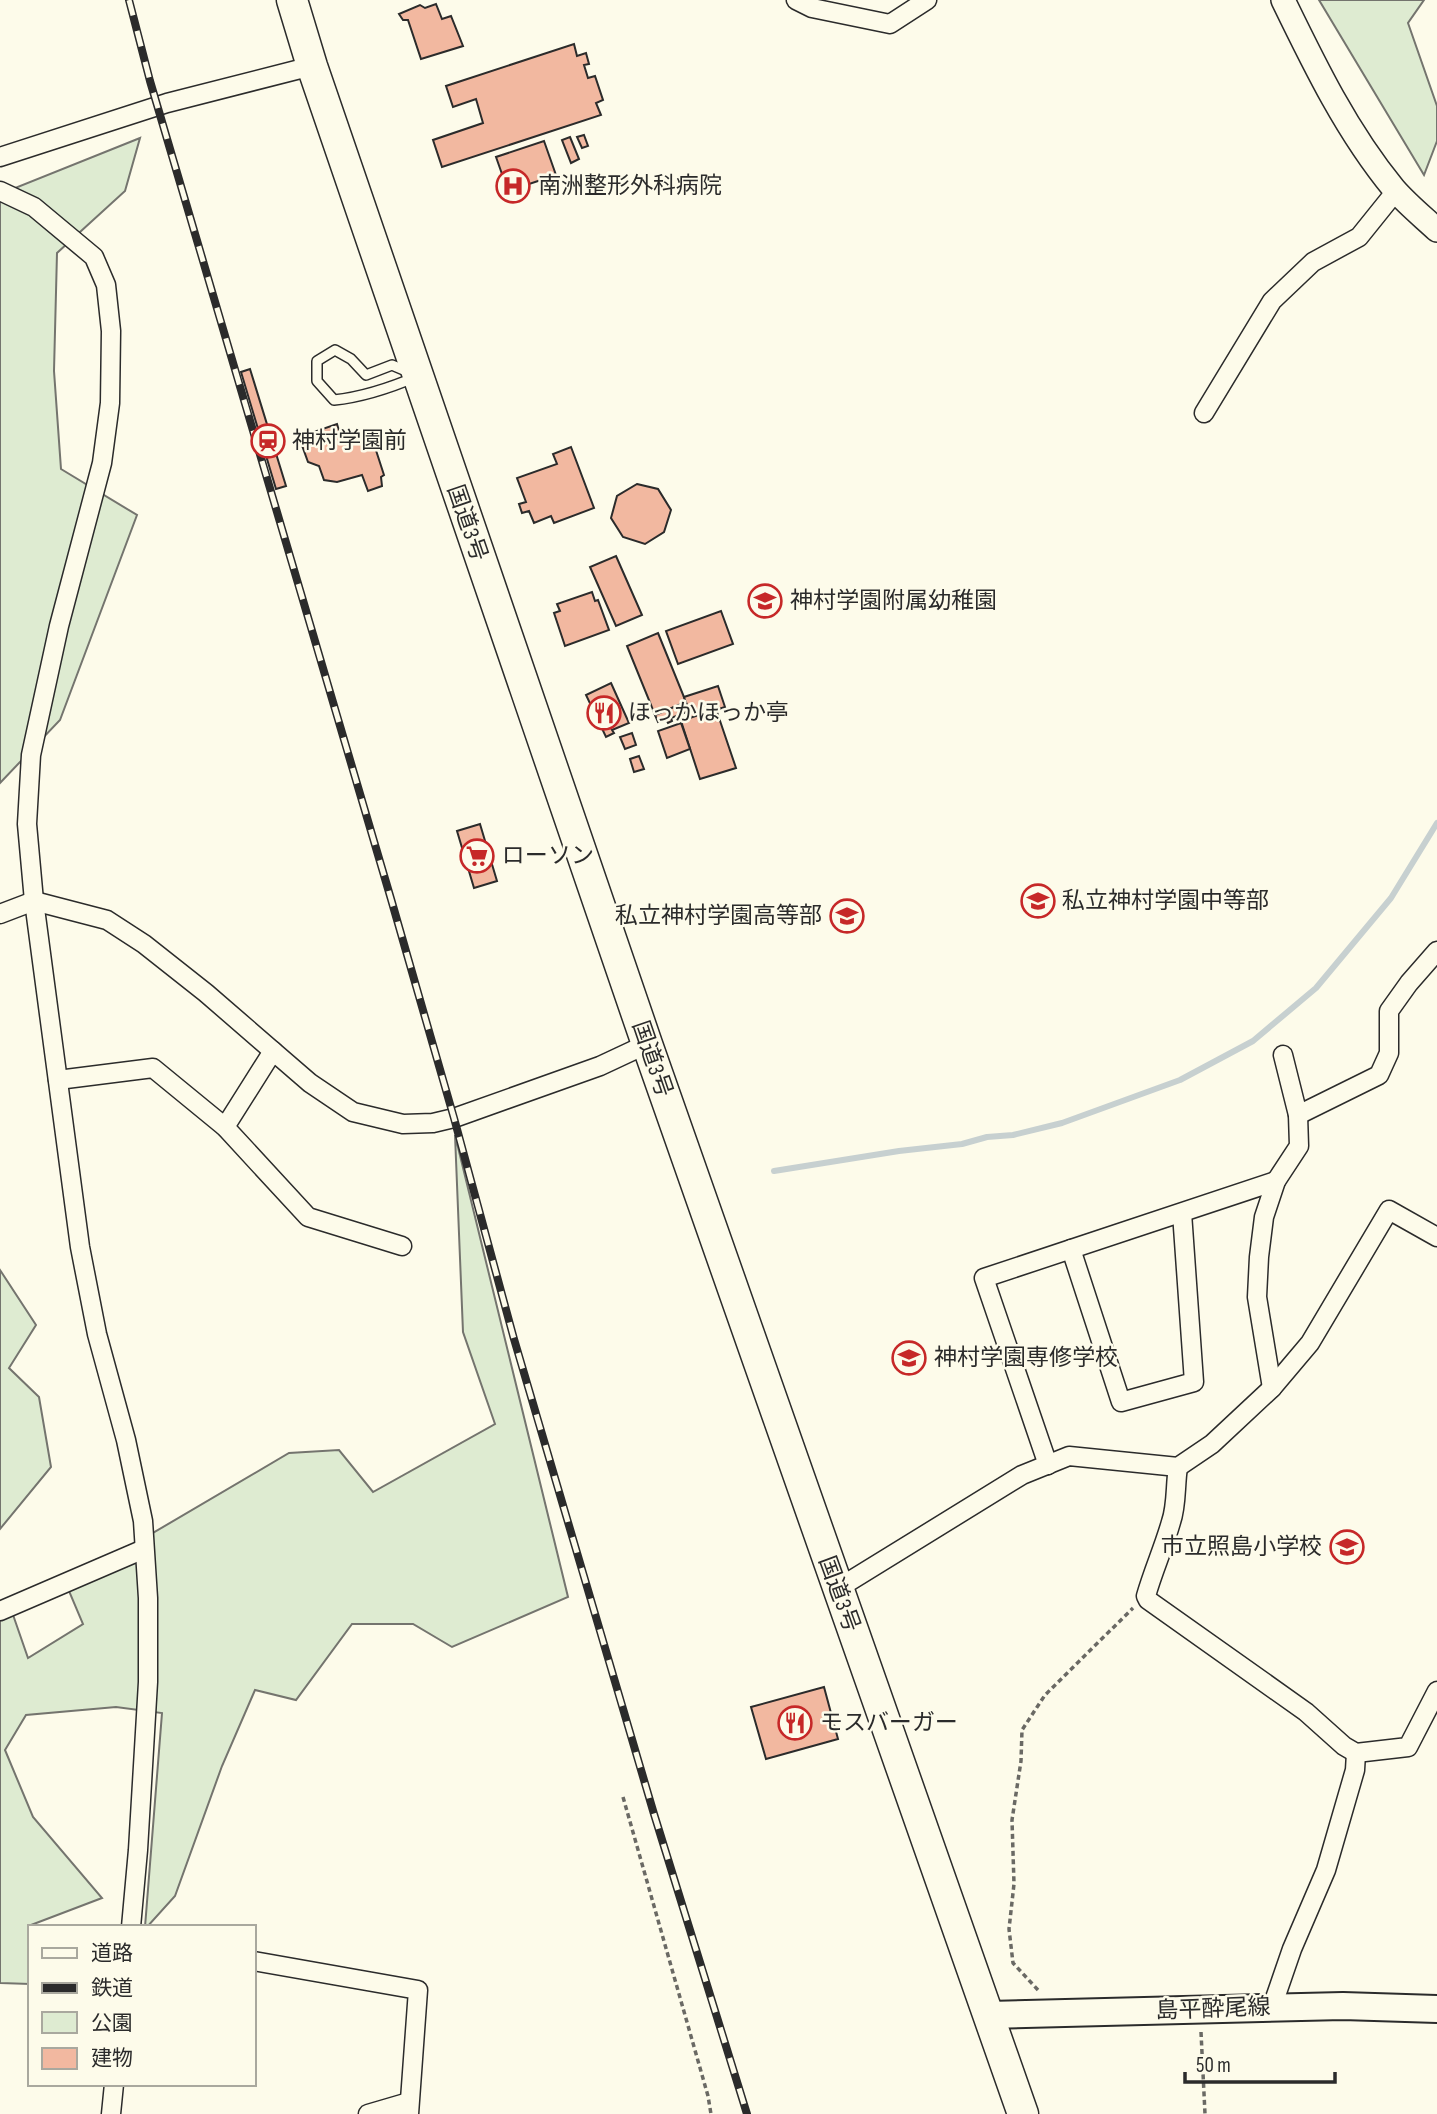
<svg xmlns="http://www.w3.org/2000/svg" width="1437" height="2114" viewBox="0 0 1437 2114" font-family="'Sofia Sans Condensed','Noto Sans JP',sans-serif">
<rect width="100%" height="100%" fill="#fdfbea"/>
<g fill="#deebd1" stroke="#74746e" stroke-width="2">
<path d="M1319 0H1424L1408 23 1437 106V141L1424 175Z"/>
<path d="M140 138 125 191 57 253 54 371 61 469 137 515 60 720 0 783V194Z"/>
<path d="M455 1135 568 1597 452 1647 413 1624H352L296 1700 255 1690 222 1766 175 1896 147 1927H145L162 1713 116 1707 26 1715 5 1750 33 1817 102 1898 31 1925 30 1984 0 1983V1614L11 1609 28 1658 83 1624 66 1584 289 1453 339 1450 373 1492 495 1424 463 1332Z"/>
<path d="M0 1270 36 1325 9 1368 39 1397 51 1467 0 1529Z"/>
</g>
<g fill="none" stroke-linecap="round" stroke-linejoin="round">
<path stroke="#c7d0d0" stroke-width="6" d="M774 1171 899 1151 962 1144 987 1137 1013 1135 1062 1123 1180 1080 1253 1041 1316 988 1391 898 1437 823"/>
</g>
<g fill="#f2b8a0" stroke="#2b2b2b" stroke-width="2">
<path d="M436 4 442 19 451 16 463 46 421 59 408 20H403L399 14 420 5 425 8Z"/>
<path d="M574 44 577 56 586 53 589 64 584 65 588 78 595 76 603 100 596 103 601 115 442 167 433 140 483 123 476 99 453 107 446 86Z"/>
<path d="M584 135 588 146 582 148 577 137Z"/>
<path d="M570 137 579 159 571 163 562 140Z"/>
<path d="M544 141 556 175 508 191 496 157Z"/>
<path d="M250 369 286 486 276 489 241 372Z"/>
<path d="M337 424 340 434H350L352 440 371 435 384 475 381 477 382 486 368 491 362 475 337 482 324 480 319 466 308 462 299 437Z"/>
<path d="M571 447 594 508 554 523 551 516 534 523 529 511 522 513 519 504 526 502 517 478 557 464 553 454Z"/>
<path d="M637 484 658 489 671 510 664 532 645 544 623 537 611 518 617 496Z"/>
<path d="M616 556 642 615 616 626 590 567Z"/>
<path d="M592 592 595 601 598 600 609 630 565 646 554 613 560 611 557 604Z"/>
<path d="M721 611 733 644 678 664 666 631Z"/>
<path d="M658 633 686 702 655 715 627 646Z"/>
<path d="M611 683 629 723 612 730 614 733 606 737 586 695Z"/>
<path d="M718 686 725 707 691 718 684 697Z"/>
<path d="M686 702 689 711 671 718 672 721 668 723 666 719 658 722 655 715Z"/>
<path d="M716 709 736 768 700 779 681 721Z"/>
<path d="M681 723 690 749 667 758 658 731Z"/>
<path d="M632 733 636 745 625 749 620 737Z"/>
<path d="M639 756 644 769 634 772 630 759Z"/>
<path d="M480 824 497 881 474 888 457 831Z"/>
<path d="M824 1687 838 1739 766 1759 751 1707Z"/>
</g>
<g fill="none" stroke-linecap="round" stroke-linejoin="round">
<defs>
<path id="service" d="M335 350 351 359 366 375 392 365 418 376C390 388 364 397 334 400L317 381V361Z"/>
<g id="minor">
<path d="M796 0 812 8 890 24 927 0"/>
<path d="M0 157 167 103 312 66"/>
<path d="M0 191 34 207 94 257 106 285 111 331 110 403 102 463 59 626 31 755 27 824 34 901 80 1247 97 1334 126 1440 143 1521 148 1598V1682L138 1850 131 1927"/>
<path d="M1204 413 1272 301 1313 262 1359 237 1396 191"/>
<path d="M0 914 34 901 107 920 144 944 206 993 310 1083 353 1112 403 1124 433 1123 454 1118 600 1066 647 1044"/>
<path d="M58 1080 153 1068 225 1127 308 1217 402 1246"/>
<path d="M1298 1115 1379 1075 1389 1053V1011L1409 983 1437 951"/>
<path d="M225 1127 273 1051"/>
<path d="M1071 1249 1121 1402 1194 1382 1182 1213"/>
<path d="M1272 1388 1257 1297 1259 1257 1264 1217 1276 1181 1299 1146 1298 1115 1283 1055"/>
<path d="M1048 1465 984 1278 1276 1181"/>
<path d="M1178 1467C1175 1485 1177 1505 1171 1522 1164 1547 1153 1571 1146 1596L1148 1600 1306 1712 1344 1746 1356 1753 1408 1747 1437 1691"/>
<path d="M837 1589 1022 1475 1069 1456 1178 1467 1212 1444 1272 1388 1310 1343 1389 1210 1437 1237"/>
<path d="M0 1611 144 1549"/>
<path d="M254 1961 418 1990 409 2114"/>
<path d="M1272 2007 1292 1949 1326 1870 1355 1770 1356 1753"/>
<path d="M111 2114 114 2084"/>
<path d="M368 2114 409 2102"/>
</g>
<path id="tertiary" d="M1283 0C1315 66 1347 132 1394 189 1407 204 1423 217 1437 230"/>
<path id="secondary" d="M989 2015 1343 2006 1437 2009"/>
<path id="trunk" d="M292 0 312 66 647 1044 1023 2114"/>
</defs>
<use href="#service" stroke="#2b2b2b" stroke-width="12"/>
<use href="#minor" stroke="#2b2b2b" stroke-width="21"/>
<use href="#tertiary" stroke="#2b2b2b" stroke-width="26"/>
<use href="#secondary" stroke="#2b2b2b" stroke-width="30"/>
<use href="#trunk" stroke="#2b2b2b" stroke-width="33"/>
<g stroke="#6a6964" stroke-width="3.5" stroke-dasharray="5 3.5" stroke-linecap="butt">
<path d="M623 1797 708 2096 711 2114"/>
<path d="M1038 1990 1013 1963 1009 1929 1014 1884 1012 1820 1021 1761 1022 1730 1045 1695 1133 1608"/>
<path d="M1201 2032 1205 2114"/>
</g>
<use href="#service" stroke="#fdfbea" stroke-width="9"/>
<use href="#minor" stroke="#fdfbea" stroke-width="18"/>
<use href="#tertiary" stroke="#fdfbea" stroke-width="23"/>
<use href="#secondary" stroke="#fdfbea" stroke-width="26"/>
<use href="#trunk" stroke="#fdfbea" stroke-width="30"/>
<defs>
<path id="rail" d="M129 0 150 81 391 899 454 1118 514 1339 654 1814 747 2114"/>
</defs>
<use href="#rail" stroke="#2b2b2b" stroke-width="8"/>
<use href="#rail" stroke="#fdfbea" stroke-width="5" stroke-dasharray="16" stroke-linecap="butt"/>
</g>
<defs>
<symbol id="hospital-ring" viewBox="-11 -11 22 22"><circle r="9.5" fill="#fdfbea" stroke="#c62828" stroke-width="1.5"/><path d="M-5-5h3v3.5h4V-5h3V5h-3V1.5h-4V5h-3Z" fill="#c62828"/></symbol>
<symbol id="station-ring" viewBox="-11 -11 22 22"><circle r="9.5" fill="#fdfbea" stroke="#c62828" stroke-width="1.5"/><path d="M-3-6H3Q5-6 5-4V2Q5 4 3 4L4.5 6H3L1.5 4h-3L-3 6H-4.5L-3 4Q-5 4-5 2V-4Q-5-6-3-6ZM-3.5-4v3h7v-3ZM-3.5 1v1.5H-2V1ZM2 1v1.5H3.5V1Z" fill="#c62828"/></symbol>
<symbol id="school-ring" viewBox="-11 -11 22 22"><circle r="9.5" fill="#fdfbea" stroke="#c62828" stroke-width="1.5"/><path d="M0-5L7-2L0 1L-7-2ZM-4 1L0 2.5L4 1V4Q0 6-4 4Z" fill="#c62828"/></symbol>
<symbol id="restaurant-ring" viewBox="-11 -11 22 22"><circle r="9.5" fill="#fdfbea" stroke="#c62828" stroke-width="1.5"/><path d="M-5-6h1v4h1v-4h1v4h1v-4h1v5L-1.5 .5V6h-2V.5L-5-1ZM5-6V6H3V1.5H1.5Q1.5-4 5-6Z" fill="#c62828"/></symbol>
<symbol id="supermarket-ring" viewBox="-11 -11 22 22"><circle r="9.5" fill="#fdfbea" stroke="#c62828" stroke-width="1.5"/><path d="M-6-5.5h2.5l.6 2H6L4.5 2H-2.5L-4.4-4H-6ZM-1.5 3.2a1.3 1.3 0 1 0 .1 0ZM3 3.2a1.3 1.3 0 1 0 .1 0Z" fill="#c62828"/></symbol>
<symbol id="university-ring" viewBox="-11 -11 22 22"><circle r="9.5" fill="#fdfbea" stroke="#c62828" stroke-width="1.5"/><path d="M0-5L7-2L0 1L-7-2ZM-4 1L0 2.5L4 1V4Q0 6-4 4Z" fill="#c62828"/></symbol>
</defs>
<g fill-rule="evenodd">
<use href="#hospital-ring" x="494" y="167" width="38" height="38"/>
<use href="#station-ring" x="249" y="422" width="38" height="38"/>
<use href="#school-ring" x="746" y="582" width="38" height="38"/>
<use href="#restaurant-ring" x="585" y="694" width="38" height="38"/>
<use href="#supermarket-ring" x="458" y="837" width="38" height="38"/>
<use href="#school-ring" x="1019" y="882" width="38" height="38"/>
<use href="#school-ring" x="828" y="897" width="38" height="38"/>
<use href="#university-ring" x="890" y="1339" width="38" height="38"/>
<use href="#school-ring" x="1328" y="1528" width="38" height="38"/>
<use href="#restaurant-ring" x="776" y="1704" width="38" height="38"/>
</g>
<g text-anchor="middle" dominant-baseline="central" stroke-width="5" stroke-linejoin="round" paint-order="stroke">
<g font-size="23" fill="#2b2b2b" stroke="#fdfbea" text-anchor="start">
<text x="538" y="186">南洲整形外科病院</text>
<text x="292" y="441">神村学園前</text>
<text x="790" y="601">神村学園附属幼稚園</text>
<text x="628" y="713">ほっかほっか亭</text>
<text x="502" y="856">ローソン</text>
<text x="1062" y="901">私立神村学園中等部</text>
<text x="822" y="916" text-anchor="end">私立神村学園高等部</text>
<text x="934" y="1358">神村学園専修学校</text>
<text x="1322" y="1547" text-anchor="end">市立照島小学校</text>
<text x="820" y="1723">モスバーガー</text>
</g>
<g font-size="23" fill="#2b2b2b" stroke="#fdfbea">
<text transform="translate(467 523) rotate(71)">国道3号</text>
<text transform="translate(652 1059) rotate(71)">国道3号</text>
<text transform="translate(839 1594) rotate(70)">国道3号</text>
<text transform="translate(1213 2009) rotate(-2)">島平酔尾線</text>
</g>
</g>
<rect x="28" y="1925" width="228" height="161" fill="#fdfbea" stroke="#a9a89e" stroke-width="2"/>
<rect x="42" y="1948" width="35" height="10" fill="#fdfbea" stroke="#a9a89e" stroke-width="2"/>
<text x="91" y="1960" font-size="21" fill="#2b2b2b">道路</text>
<rect x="42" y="1983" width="35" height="10" fill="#2b2b2b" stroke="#a9a89e" stroke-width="2"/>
<text x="91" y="1995" font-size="21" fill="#2b2b2b">鉄道</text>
<rect x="42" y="2012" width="35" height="21" fill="#deebd1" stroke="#a9a89e" stroke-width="2"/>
<text x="91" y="2030" font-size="21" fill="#2b2b2b">公園</text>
<rect x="42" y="2048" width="35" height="21" fill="#f2b8a0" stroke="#a9a89e" stroke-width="2"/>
<text x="91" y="2065" font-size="21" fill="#2b2b2b">建物</text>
<path d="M1185 2072v10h150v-10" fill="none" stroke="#2b2b2b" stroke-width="3.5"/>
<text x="1196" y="2072" font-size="21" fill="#2b2b2b" stroke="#fdfbea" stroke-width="5" paint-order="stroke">50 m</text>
</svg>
